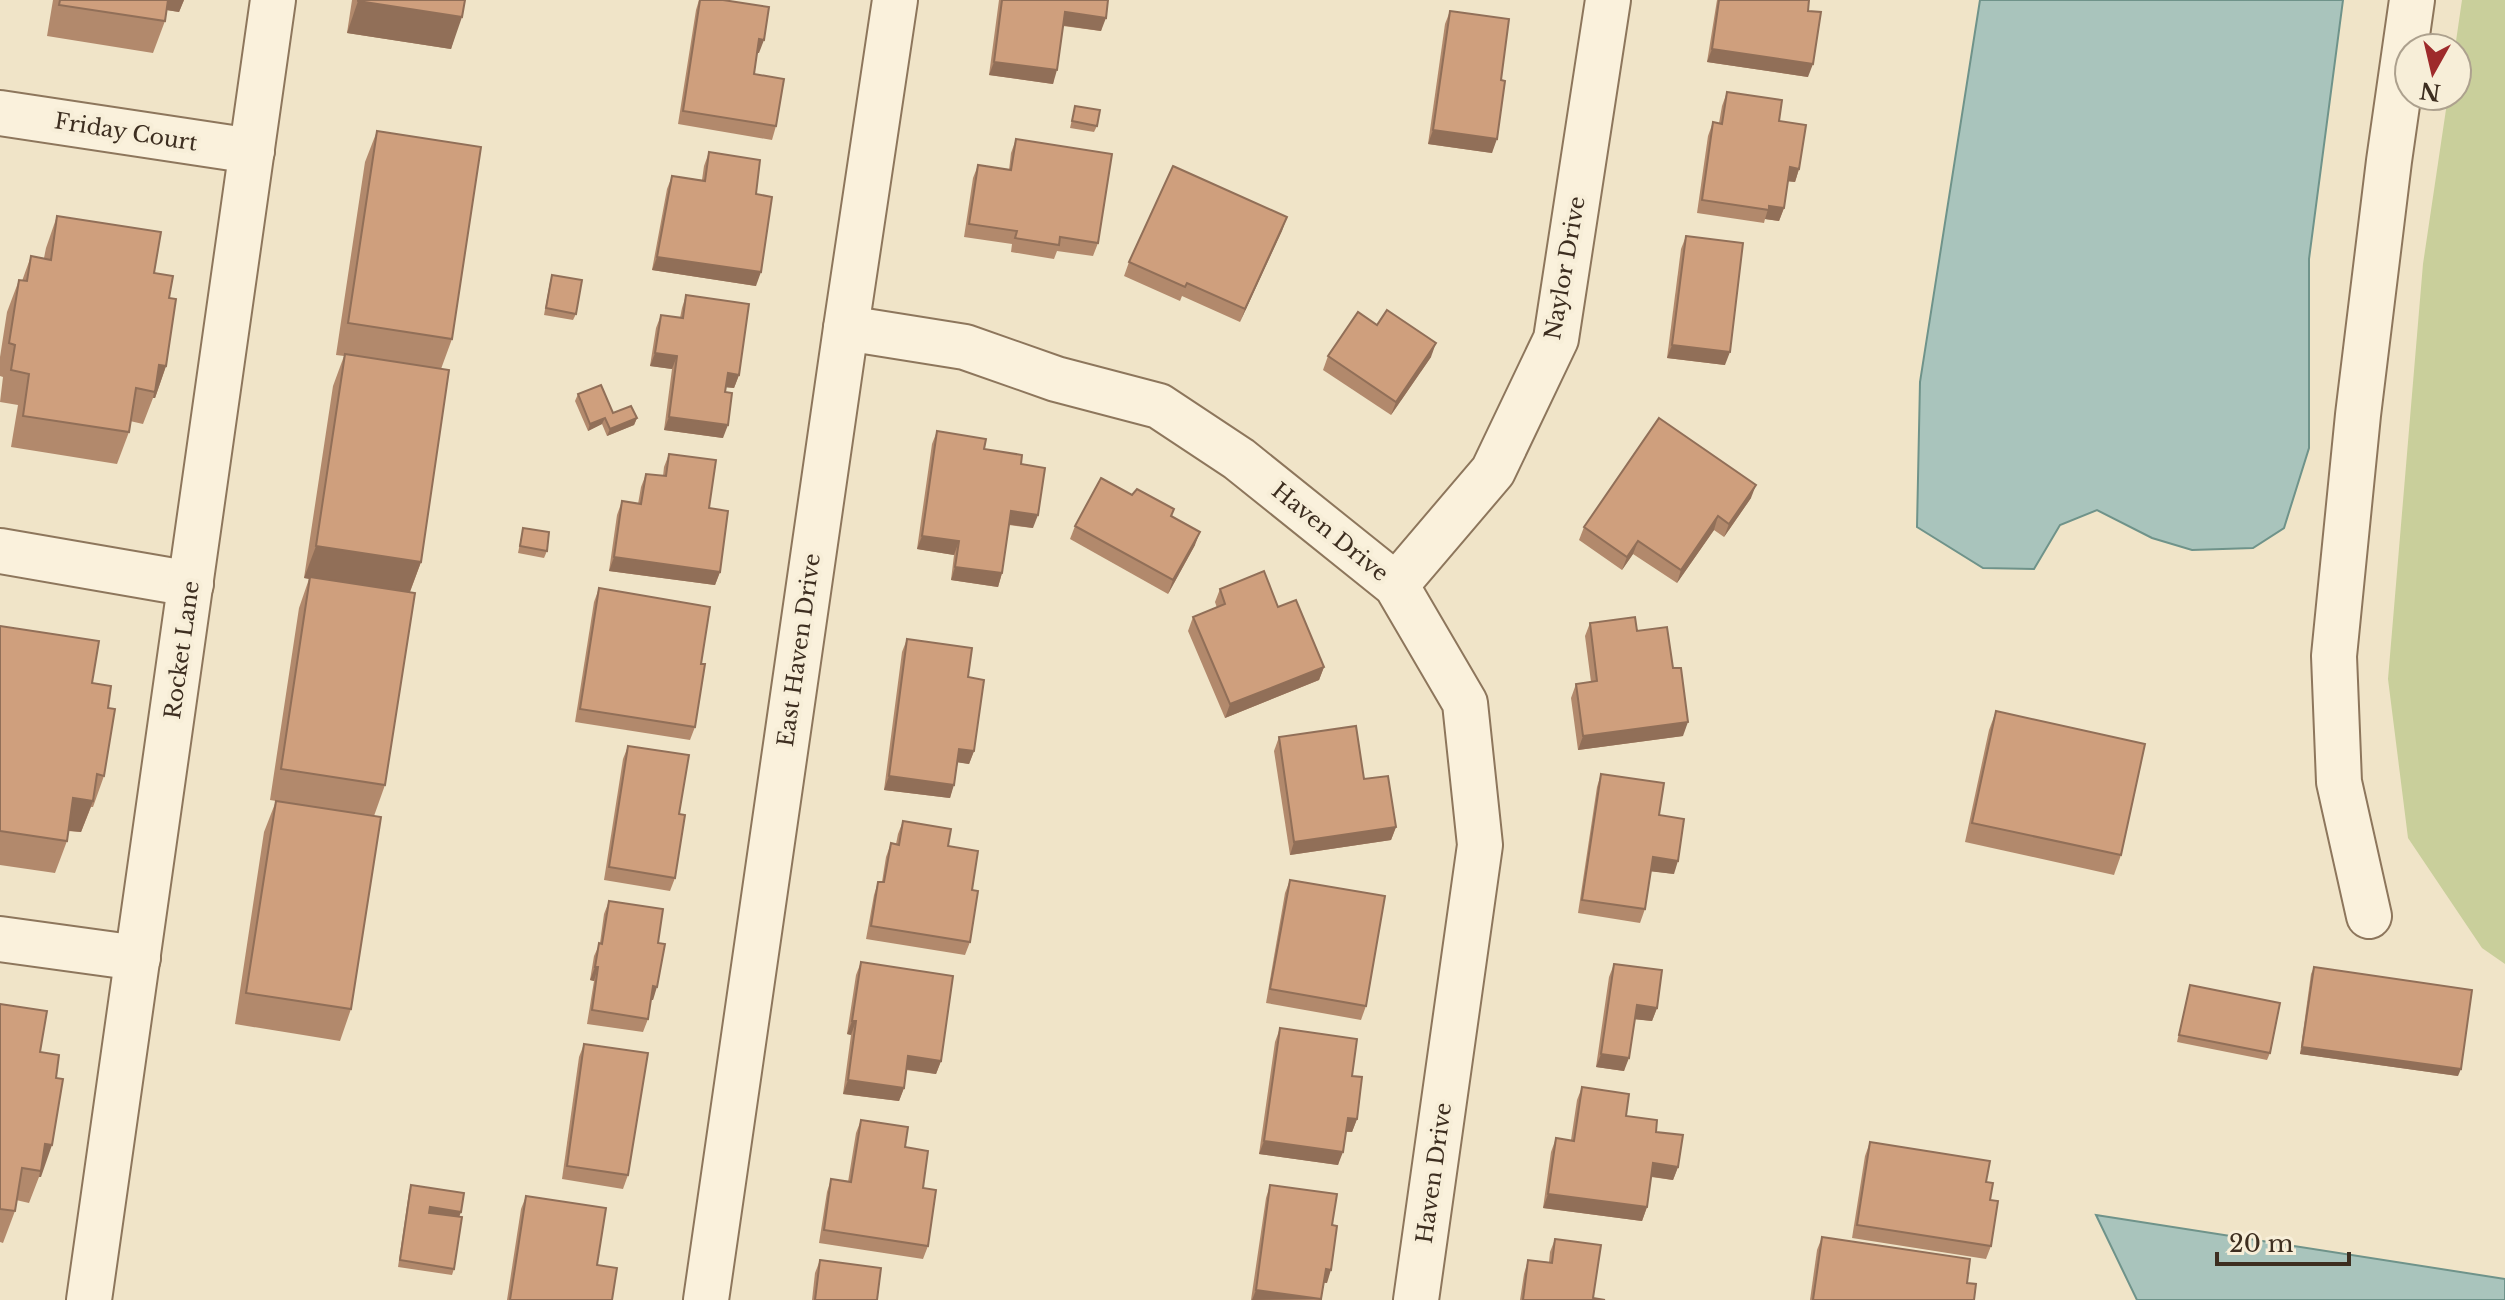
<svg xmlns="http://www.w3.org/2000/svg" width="2505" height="1300" viewBox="0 0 2505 1300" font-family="'Libre Baskerville',serif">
<rect width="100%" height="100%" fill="#f0e4c8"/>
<path fill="#c9cf9b" d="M2462 0H2505V964L2482 948 2408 838 2388 679 2423 264 2448 96H2457V48H2455Z"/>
<g fill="#a9c4bc" stroke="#6f938a" stroke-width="2">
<path d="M1980 0H2343L2309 259V448L2284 528 2253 548 2192 550 2152 538 2097 510 2060 525 2034 569 1983 568 1917 527 1920 382Z"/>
<path d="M2096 1215 2505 1279V1300H2137Z"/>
</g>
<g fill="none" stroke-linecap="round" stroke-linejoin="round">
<defs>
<g id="minor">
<path d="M0 113 252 151"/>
<path d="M846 328 965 347 1056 379 1159 406 1239 459 1396 585 1465 703 1480 845 1416 1300"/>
<path d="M0 551 191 584"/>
<path d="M1396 585 1493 471 1556 339 1608 0"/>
<path d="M2369 916 2339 782 2334 656 2358 415 2389 161 2412 0"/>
<path d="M0 939 138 958"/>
<path d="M89 1300 273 0"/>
<path d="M706 1300 846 328 895 0"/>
</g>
</defs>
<use href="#minor" stroke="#8d765c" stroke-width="48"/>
<use href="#minor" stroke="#faf1dc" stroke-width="44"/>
</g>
<g fill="#b2896c">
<path d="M53 0H184L179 12 167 10 165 21 153 53 47 36Z"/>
<path d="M352 0H465L451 49 347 33Z"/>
<path d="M699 0H723L759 53H757L754 74 776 126 772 140 678 124 696 10Z"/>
<path d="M999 0H1108L1101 31 1063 26 1053 84 989 75Z"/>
<path d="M1717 0H1809L1808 11V77L1707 62Z"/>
<path d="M1450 11 1501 80 1492 153 1428 144 1445 24Z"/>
<path d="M1727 92 1779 121 1799 169 1795 182 1788 181 1784 208 1779 221 1765 219 1764 223 1697 213 1708 136 1713 122 1719 123 1722 106Z"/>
<path d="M1075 106 1097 126 1094 132 1070 128Z"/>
<path d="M377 131 452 339 441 369 421 562 410 592 385 785 374 816 351 1009 340 1041 235 1024 264 832 276 801 270 800 299 608 309 579 304 578 333 386 344 356 336 355 365 162Z"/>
<path d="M1016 139 1098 243 1093 256 1057 251 1054 259 1011 252 1012 244 964 237 973 178 978 165 1009 170 1011 153Z"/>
<path d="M709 152 756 194V286L652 270 667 189 672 176 702 180 704 166Z"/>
<path d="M57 216 154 273 169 298 166 366 155 398H153L143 424 130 421 129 432 117 464 11 447 18 405 0 402 3 377 0 376V357L7 312 19 280 22 281 31 256 44 258 46 248Z"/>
<path d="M1287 217 1240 322 1182 296 1180 301 1124 276 1129 262Z"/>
<path d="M1686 236 1725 365 1667 358 1681 249Z"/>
<path d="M552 275 576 314 573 320 544 315 550 282Z"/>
<path d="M686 295 739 375 734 388 726 387 723 438 664 430 672 369 650 366 656 328 661 315 680 318 682 308Z"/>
<path d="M1377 325 1431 357 1391 415 1323 370 1328 356Z"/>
<path d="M578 394 613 413 637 418 634 425 607 436 602 424 588 431 575 401Z"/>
<path d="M937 431 1021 464 1033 528 1009 525 1002 573 998 587 951 580 954 555 917 549 932 444Z"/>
<path d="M669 454 709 508 720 572 715 585 609 571 617 515 622 501 638 504 641 487 646 474 663 476 664 467Z"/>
<path d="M1751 498 1724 537 1714 530 1677 583 1633 554 1622 570 1579 540 1584 527Z"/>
<path d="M1172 516 1195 545 1168 594 1070 539 1075 526Z"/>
<path d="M523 528 547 551 544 558 518 553Z"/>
<path d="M599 588 701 664 695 727 690 740 575 722 594 602Z"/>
<path d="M1220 589 1278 607 1324 667 1319 680 1225 718 1188 631 1193 617 1217 608 1215 602Z"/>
<path d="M1590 623 1637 631 1673 668 1683 736 1578 750 1571 698 1576 684 1591 682 1585 636Z"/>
<path d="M0 626 92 683 108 708 104 776 93 807H91L81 832 68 831 67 841 55 873 0 865Z"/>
<path d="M907 639 968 677 974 751 969 764 958 762 950 798 884 790 902 652Z"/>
<path d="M1996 711 2121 855 2114 875 1965 842 1989 730Z"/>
<path d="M1279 737 1364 779 1396 827 1391 840 1290 855 1274 751Z"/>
<path d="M628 746 679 814 675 878 670 891 604 880 623 759Z"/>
<path d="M1601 774 1659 815 1674 874 1651 871 1645 909 1640 923 1578 913 1597 787Z"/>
<path d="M903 821 948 846 972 890 970 942 965 955 866 939 874 895 878 882H882L886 857 891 843 896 844 898 834Z"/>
<path d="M1290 880 1366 1006 1361 1020 1266 1003 1285 893Z"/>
<path d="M609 901 658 943 653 1000H651L648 1019 643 1032 587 1024 594 981 590 980 594 956 600 943 604 914Z"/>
<path d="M861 962 941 1061 936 1074 906 1070 904 1088 899 1101 843 1094 851 1035 847 1034 856 975Z"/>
<path d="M1614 964 1657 1008 1652 1021 1635 1019 1624 1071 1596 1067 1609 977Z"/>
<path d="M2314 967 2458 1076 2300 1054 2311 974Z"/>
<path d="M2190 985 2270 1053 2267 1060 2177 1042Z"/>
<path d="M0 1004 40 1052 41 1177H39L29 1203 16 1200 15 1211 3 1243 0 1242Z"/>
<path d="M1280 1028 1352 1076 1357 1119 1352 1132H1346L1338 1165 1259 1154 1275 1042Z"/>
<path d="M584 1044 628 1175 623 1189 562 1179 579 1057Z"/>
<path d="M1582 1087 1626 1116 1656 1132 1678 1167 1673 1180 1651 1177 1647 1207 1642 1221 1543 1208 1551 1152 1556 1138 1571 1140 1577 1100Z"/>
<path d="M861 1120 905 1147 923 1188 928 1246 923 1259 819 1243 827 1192 831 1179 848 1182 856 1133Z"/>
<path d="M1870 1142 1986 1182 1990 1200 1991 1246 1986 1259 1852 1238 1865 1156Z"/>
<path d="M411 1185 461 1212 459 1217 454 1269 452 1275 398 1267 409 1192Z"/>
<path d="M1270 1185 1332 1225 1327 1283H1324L1321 1300H1251L1266 1198Z"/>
<path d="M526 1196 597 1265 612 1300H507L521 1209Z"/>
<path d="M1822 1237 1967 1283 1974 1300H1810L1817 1250Z"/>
<path d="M1555 1239 1593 1298 1605 1300H1520L1524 1274 1528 1260 1549 1262 1550 1252Z"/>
<path d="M820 1260 877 1300H812L815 1273Z"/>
</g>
<g fill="#916f58">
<path d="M164 0H184L179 12 160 9Z"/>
<path d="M358 1 462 17 451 49 347 33Z"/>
<path d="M1065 12 1106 18 1101 31 1060 25Z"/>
<path d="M759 39 764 40 759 53H754Z"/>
<path d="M1712 49 1813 64 1808 77 1707 62Z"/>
<path d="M994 62 1057 70 1053 84 989 75Z"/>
<path d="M1433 130 1497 139 1492 153 1428 144Z"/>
<path d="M1790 167 1799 169 1795 182 1785 181Z"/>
<path d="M1769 206 1784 208 1779 221 1765 219Z"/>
<path d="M1287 217 1282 231 1240 322 1245 309Z"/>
<path d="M657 257 761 272 756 286 652 270Z"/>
<path d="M1436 343 1431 357 1391 415 1396 402Z"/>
<path d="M1672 345 1730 352 1725 365 1667 358Z"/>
<path d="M655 353 677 356 672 369 650 366Z"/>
<path d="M159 365 166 366 155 398H153Z"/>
<path d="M728 373 739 375 734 388 723 387Z"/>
<path d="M669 417 728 425 723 438 664 430Z"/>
<path d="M605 418 602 424 588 431 590 424Z"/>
<path d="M637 418 634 425 607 436 610 429Z"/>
<path d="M1756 485 1751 498 1724 537 1729 524Z"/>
<path d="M1011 511 1038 515 1033 528 1006 524Z"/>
<path d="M1718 516 1714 530 1677 583 1681 570Z"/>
<path d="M1200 532 1195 545 1168 594 1173 580Z"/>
<path d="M922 536 959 541 954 555 917 549Z"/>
<path d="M1638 541 1633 554 1622 570 1627 557Z"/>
<path d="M316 546 421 562 409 594 304 578Z"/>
<path d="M614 557 720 572 715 585 609 571Z"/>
<path d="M955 567 1002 573 998 587 951 580Z"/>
<path d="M1324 667 1319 680 1225 718 1230 704Z"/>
<path d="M1688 722 1683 736 1578 750 1583 736Z"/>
<path d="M959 749 974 751 969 764 955 762Z"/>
<path d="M889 776 954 785 950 798 884 790Z"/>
<path d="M73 798 93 801 81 832 62 830Z"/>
<path d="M1396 827 1391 840 1290 855 1294 842Z"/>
<path d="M1653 857 1678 861 1674 874 1648 871Z"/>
<path d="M595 967H598L594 981 590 980Z"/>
<path d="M653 986 657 987 653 1000H648Z"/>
<path d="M1637 1005 1657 1008 1652 1021 1632 1019Z"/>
<path d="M852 1021H856L851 1035 847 1034Z"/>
<path d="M2302 1047 2461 1069 2458 1076 2300 1054Z"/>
<path d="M1601 1054 1629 1058 1624 1071 1596 1067Z"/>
<path d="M908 1056 941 1061 936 1074 904 1069Z"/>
<path d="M848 1080 904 1088 899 1101 843 1094Z"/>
<path d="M1348 1118 1357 1119 1352 1132 1343 1131Z"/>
<path d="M1264 1141 1343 1152 1338 1165 1259 1154Z"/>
<path d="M45 1144 52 1145 41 1177H39Z"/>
<path d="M1653 1163 1678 1167 1673 1180 1648 1176Z"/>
<path d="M1548 1194 1647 1207 1642 1221 1543 1208Z"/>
<path d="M430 1207 461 1212 458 1219 427 1214Z"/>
<path d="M1326 1269 1331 1270 1327 1283 1321 1282Z"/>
<path d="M1256 1290 1321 1299 1252 1300Z"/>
</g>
<g fill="#cf9f7d" stroke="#916f58" stroke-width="2">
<path d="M60 0H168L165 21 59 5Z"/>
<path d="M358 0H465L462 17 358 1Z"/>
<path d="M700 0H723L769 7 764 40 759 39 754 74 784 79 776 126 683 111Z"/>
<path d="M1002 0H1108L1106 18 1065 12 1057 70 994 62Z"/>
<path d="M1719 0H1809L1808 11 1821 12 1813 64 1712 49Z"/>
<path d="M1450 11 1509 19 1501 80 1505 81 1497 139 1433 130Z"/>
<path d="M1727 92 1782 100 1779 121 1806 125 1799 169 1790 167 1784 208 1769 206V210L1702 200 1713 122 1722 124Z"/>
<path d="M1075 106 1100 110 1097 126 1072 121Z"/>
<path d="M377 131 481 147 452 339 348 323Z"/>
<path d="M1016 139 1112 154 1098 243 1060 237 1059 245 1015 238 1017 231 969 224 978 165 1011 170Z"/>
<path d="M709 152 760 160 756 194 772 197 761 272 657 257 672 176 705 181Z"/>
<path d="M1173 166 1287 217 1245 309 1187 283 1185 287 1129 262Z"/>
<path d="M57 216 161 232 154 273 173 276 169 298 176 299 166 366 159 365 155 392 136 388 129 432 23 416 29 374 11 370 15 345 9 343 19 280 27 281 31 256 51 260Z"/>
<path d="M1686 236 1743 243 1730 352 1672 345Z"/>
<path d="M552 275 582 280 576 314 546 308Z"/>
<path d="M686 295 749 304 739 375 728 373 725 392 732 393 728 425 669 417 677 356 655 353 661 315 683 318Z"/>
<path d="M1387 310 1436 343 1396 402 1328 356 1358 312 1377 325Z"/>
<path d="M345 354 449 370 421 562 316 546Z"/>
<path d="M601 385 613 413 631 406 637 418 610 429 605 418 590 424 578 394Z"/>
<path d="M1659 418 1756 485 1729 524 1718 516 1681 570 1638 541 1627 557 1584 527Z"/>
<path d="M937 431 986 439 984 449 1022 455 1021 464 1045 468 1038 515 1011 511 1002 573 955 567 959 541 922 536Z"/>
<path d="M669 454 716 460 709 508 728 511 720 572 614 557 622 501 641 504 646 474 666 476Z"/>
<path d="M1101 478 1132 495 1137 489 1174 509 1171 516 1200 532 1173 580 1075 526Z"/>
<path d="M523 528 549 532 547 551 520 546Z"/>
<path d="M1264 571 1278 607 1296 600 1324 667 1230 704 1193 617 1225 604 1220 589Z"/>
<path d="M310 577 415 593 385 785 281 769Z"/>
<path d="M599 588 710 607 701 664H705L695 727 580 709Z"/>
<path d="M1635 617 1637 631 1667 627 1673 668H1681L1688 722 1583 736 1576 684 1597 681 1590 623Z"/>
<path d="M0 626 99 641 92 683 111 686 108 708 115 709 104 776 97 774 93 801 73 798 67 841 0 831Z"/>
<path d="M907 639 972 648 968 677 984 680 974 751 959 749 954 785 889 776Z"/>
<path d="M1996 711 2145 744 2121 855 1972 823Z"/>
<path d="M1356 726 1364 779 1388 776 1396 827 1294 842 1279 737Z"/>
<path d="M628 746 689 755 679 814 685 815 675 878 609 867Z"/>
<path d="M1601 774 1664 783 1659 815 1684 819 1678 861 1653 857 1645 909 1582 900Z"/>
<path d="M276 801 381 817 351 1009 246 993Z"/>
<path d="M903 821 951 829 948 846 978 851 972 890 978 891 970 942 871 926 878 882H884L891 843 899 845Z"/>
<path d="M1290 880 1385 896 1366 1006 1270 989Z"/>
<path d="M609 901 663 909 658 943 665 944 657 987 653 986 648 1019 592 1010 598 967H595L599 943 602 944Z"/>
<path d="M861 962 953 976 941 1061 908 1056 904 1088 848 1080 856 1021H852Z"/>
<path d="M1614 964 1662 970 1657 1008 1637 1005 1629 1058 1601 1054Z"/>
<path d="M2314 967 2472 990 2461 1069 2302 1047Z"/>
<path d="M2190 985 2280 1003 2270 1053 2179 1035Z"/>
<path d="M0 1004 47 1011 40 1052 59 1055 56 1078 63 1079 52 1145 45 1144 41 1171 22 1168 15 1211 0 1209Z"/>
<path d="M1280 1028 1357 1039 1352 1076 1362 1077 1357 1119 1348 1118 1343 1152 1264 1141Z"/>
<path d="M584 1044 648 1053 628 1175 567 1166Z"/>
<path d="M1582 1087 1629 1094 1626 1116 1657 1120 1656 1132 1683 1135 1678 1167 1653 1163 1647 1207 1548 1194 1556 1138 1574 1141Z"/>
<path d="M861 1120 908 1127 905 1147 928 1151 923 1188 936 1190 928 1246 824 1230 831 1179 851 1182Z"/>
<path d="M1870 1142 1990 1161 1986 1182 1993 1183 1990 1200 1998 1201 1991 1246 1857 1225Z"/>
<path d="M411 1185 464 1193 461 1212 430 1207 429 1213 462 1217 454 1269 400 1260Z"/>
<path d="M1270 1185 1337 1194 1332 1225 1337 1226 1331 1270 1326 1269 1321 1299 1256 1290Z"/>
<path d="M526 1196 606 1208 597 1265 617 1268 612 1300H510Z"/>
<path d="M1822 1237 1970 1259 1967 1283 1976 1284 1974 1300H1813Z"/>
<path d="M1555 1239 1601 1245 1593 1298 1605 1300H1523L1528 1260 1552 1263Z"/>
<path d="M820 1260 881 1268 877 1300H815Z"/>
</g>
<g text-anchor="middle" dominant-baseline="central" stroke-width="8" stroke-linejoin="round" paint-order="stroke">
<g font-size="22" fill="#3d2e20" stroke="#f7eed8">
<text transform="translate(126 132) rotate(9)">Friday Court</text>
<text transform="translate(1565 268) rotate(-80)">Naylor Drive</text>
<text transform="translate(1330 532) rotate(39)">Haven Drive</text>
<text transform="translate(182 650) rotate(-82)">Rocket Lane</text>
<text transform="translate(799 650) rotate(-82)">East Haven Drive</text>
<text transform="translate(1434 1173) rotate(-82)">Haven Drive</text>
</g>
</g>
<g transform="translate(2433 72) rotate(188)"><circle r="38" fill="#f7eed8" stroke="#ada18e" stroke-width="2"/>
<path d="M0-6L14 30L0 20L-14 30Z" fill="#9e2a2b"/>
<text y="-12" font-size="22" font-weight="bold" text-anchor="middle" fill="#3d2e20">N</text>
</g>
<path d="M2217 1252v12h132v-12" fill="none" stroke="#3d2e20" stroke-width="4"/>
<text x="2229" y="1252" font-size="24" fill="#3d2e20" stroke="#f7eed8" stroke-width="6" paint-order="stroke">20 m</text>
</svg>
